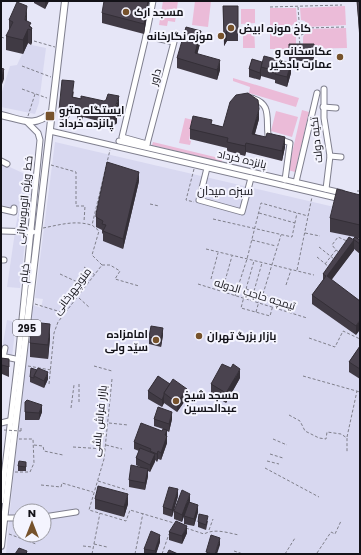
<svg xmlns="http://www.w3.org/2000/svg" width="361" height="555" viewBox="0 0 361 555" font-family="Poppins,Cairo,sans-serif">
<rect width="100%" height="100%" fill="#e6e6f7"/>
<g fill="#d8d8f0" fill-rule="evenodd">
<path d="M27 44 46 48 39 103 35 114 1 107V95L10 66 17 65Z"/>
<path d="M55 142 360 213V554H6L14 468 33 305 41 308 43 299 35 298ZM20 511H44V535H20Z"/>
<path d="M1 163 25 174 18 209 1 205Z"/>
<path d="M24 184 31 185 26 231 15 230Z"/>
<path d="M15 232H26L20 288 7 287Z"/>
<path d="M7 320 16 322 12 357 1 355Z"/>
</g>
<g fill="#ebbbd8">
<path d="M163 1H178L175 22 168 21 167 26 159 25Z"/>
<path d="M195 1H211L208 27 192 25Z"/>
<path d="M345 6 346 25 307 27 305 21 301 20 300 8Z"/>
<path d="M270 8H296L297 21 291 26H270Z"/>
<path d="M241 9H255V23L241 24Z"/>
<path d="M243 27H254L255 48H243Z"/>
<path d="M346 28 347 48 303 49V37L308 29Z"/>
<path d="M270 31H291L296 36V49H270Z"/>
<path d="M233 78 299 98 296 107 249 93 250 87 233 81Z"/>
<path d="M302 110 309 112 295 172 288 170Z"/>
<path d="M276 111 298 117 292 137 271 131Z"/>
<path d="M185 118 193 120 189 140 191 141 190 145 179 143Z"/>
<path d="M153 142 223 159 222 162 152 145Z"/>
</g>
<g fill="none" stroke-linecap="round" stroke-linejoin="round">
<defs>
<g id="minor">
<path d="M146 36 174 42 147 144"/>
<path d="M324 89V118L330 156 326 189"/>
<path d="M251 98C272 103 266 118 268 135L271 137"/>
<path d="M323 107 336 108"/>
<path d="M50 131 341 199"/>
<path d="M279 139 290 143 285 180"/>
<path d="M119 141 342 193"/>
<path d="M147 144 122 137 146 36 153 1"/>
<path d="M330 156 341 157"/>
<path d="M1 161 7 164"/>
<path d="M207 168 199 200 242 212 251 178"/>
<path d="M296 182 317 93"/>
<path d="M1 209 14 212V208"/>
<path d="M2 231 33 232"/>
<path d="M1 260H4"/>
<path d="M1 356 20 360"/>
<path d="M3 357 5 348"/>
<path d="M1 423 13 420"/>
<path d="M1 501 18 359 40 140 38 133 26 121"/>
<path d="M44 517 76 512"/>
<path d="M4 518H20"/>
</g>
<g id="major">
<path d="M1 115C23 120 34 128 52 112"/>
<path d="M1 546 65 1"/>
</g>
</defs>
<use href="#minor" stroke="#7f7f8e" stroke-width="7"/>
<use href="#major" stroke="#7f7f8e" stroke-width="8"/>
<g stroke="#7f7f8a" stroke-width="1" stroke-dasharray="3 2" stroke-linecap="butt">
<path d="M270 7 342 5"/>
<path d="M298 7 299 21"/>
<circle cx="300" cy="29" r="6"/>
<path d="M272 28H293"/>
<path d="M306 28 344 27"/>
<path d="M299 36 300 45"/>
<path d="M1 37 4 38"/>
<path d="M34 41 55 47"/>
<path d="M22 66 51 77"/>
<path d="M22 89 47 98"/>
<path d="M28 116 35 94"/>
<path d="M51 165 76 172V206H85L84 222"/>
<path d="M194 169 186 200 194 202"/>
<path d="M357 191H360V189"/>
<path d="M150 204 159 206"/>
<path d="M259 213 295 223"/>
<path d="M213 219 292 237 297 213"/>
<path d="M43 228C59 225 75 220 91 225"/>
<path d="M305 233 320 236"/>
<path d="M252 240 276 246"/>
<path d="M319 247 334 259"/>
<path d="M206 249 314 275"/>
<path d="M336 250 339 252"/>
<path d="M317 257 329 267"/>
<path d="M325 264 336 250 332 245 338 237 347 241"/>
<path d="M102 265H110L120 271 115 279 139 286"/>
<path d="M84 267 95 275"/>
<path d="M297 270 312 197"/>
<path d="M60 274 86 286"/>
<path d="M211 279 218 253"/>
<path d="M225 281 232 256"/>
<path d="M198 284 307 318"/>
<path d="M286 285 291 270"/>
<path d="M246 289 275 298 270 316 241 308Z"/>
<path d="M246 289 254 261"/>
<path d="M254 291 262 263"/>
<path d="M263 294 281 235"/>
<path d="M235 296 247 259 261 203 308 216"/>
<path d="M79 298 90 308"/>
<path d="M35 304 64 313"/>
<path d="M256 312 261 294"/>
<path d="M309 338 335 347 343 331 360 339"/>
<path d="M28 366 51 370"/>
<path d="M94 366 112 371"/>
<path d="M303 376 360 392"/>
<path d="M112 379 104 459 89 510 126 521 130 510 174 523"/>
<path d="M49 384 54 333 58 322 102 265 92 255 99 231 92 225 110 150"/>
<path d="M79 384V403"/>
<path d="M71 408 74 385"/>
<path d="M289 415 300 421 305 431 319 438 326 439 327 432 341 434 347 438V452"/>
<path d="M109 423 128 425"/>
<path d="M21 431V427"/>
<path d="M347 437 357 391"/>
<path d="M273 439 287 445"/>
<path d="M34 445 43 446 44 451 63 455"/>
<path d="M106 445 122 449"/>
<path d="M73 447 105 449"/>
<path d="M270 454 283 458"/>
<path d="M267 461 279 464"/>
<path d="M265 468 319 497"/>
<path d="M15 472H30L34 463 33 439H19"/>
<path d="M98 481 127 490"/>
<path d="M41 485 61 487 62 483 93 492"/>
<path d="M186 528 204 534C215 528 228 533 239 535"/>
<path d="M209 530 213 519"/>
<path d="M9 534 36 544"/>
<path d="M94 544 107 547"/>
<path d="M83 546 92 547"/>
<path d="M234 551 243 554"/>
<path d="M317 553 331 532 335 534 341 521"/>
<path d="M92 554 100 513"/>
<path d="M135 554 143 513"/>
<path d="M162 554 169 534"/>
<path d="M285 554 295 538"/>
</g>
<use href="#minor" stroke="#fff" stroke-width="5"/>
<use href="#major" stroke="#fff" stroke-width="6"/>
<path stroke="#7f7f8a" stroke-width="1" stroke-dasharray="3 2" stroke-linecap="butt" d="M4 430 21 431"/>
</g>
<g fill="#403a44">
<path d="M34 1H49L45 9 34 3Z"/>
<path d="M149 1 144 34 102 23V13Z"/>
<path d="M357 1H360V49Z"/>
<path d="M223 6H238V41H227L224 46Z"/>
<path d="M9 20 27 21 31 27 32 28V42L31 45 28 43 23 54 6 50V36L9 31Z"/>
<path d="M201 40 197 54 220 70 217 80 177 68V58Z"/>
<path d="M289 44H314V64H305V61H289Z"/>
<path d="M252 59 291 73 287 87 275 83V80L261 76 260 80 249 77V69Z"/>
<path d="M74 91 73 97 119 106 117 113V123L113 126H108L106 123 83 117 81 124 77 123V116L70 114 68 121 59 119V110Z"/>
<path d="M259 119 255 134 285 147 282 161 246 152 245 156 227 151V148L190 139V129L212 124 223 127Z"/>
<path d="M139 181 123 249 103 241V234L102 233V230L96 227V214Z"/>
<path d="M360 195V239L357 238 360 240V254L354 249V250L331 280 360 301 356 335 312 304V295L323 280V274L353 240 355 237 330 232V218Z"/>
<path d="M163 335 161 347 149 344V337Z"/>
<path d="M50 338 48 359 30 357V343Z"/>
<path d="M360 346V379L349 372V362Z"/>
<path d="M1 358 9 359V377L2 374Z"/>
<path d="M31 368 48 379 44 388 30 382V377Z"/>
<path d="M158 376 187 398 177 412 164 403 162 407 148 399V391Z"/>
<path d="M240 378 226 403 211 394V384Z"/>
<path d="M25 402 42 412 39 420H25Z"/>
<path d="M154 419H172L169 432 167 431V443L161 460 158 459 157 462 155 460 150 472 148 471V476L145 490 129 487V480L140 467 136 465V458L139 451 134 449V442L162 431 163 429 154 426Z"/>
<rect x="18" y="466" width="8" height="5"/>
<path d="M178 496 172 517 163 514V507Z"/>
<path d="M95 499 128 504 124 517 95 509Z"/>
<path d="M190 501V502L198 512 194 526 184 524V515L182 522 174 519V511Z"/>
<path d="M208 521 206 530 198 527V522Z"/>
<path d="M169 532 187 533 182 544 169 540Z"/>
<path d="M160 542 156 554H144V549Z"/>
</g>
<g fill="#342f37">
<path d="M45 1H49L45 9Z"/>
<path d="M148 1H149V2L144 34V24Z"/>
<path d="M27 6V20L25 34V20Z"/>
<path d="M32 28V42L31 45V30Z"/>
<path d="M28 29V43L23 54V40Z"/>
<path d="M201 31V40L195 63V53Z"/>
<path d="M227 31V41L224 46V36Z"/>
<path d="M220 60V70L217 80V70Z"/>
<path d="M291 63V73L287 87V77Z"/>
<path d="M4 69V79L1 87V77Z"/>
<path d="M261 69V76L260 80V73Z"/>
<path d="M119 96V106L117 113V123L113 126V116Z"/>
<path d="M70 104V114L68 121V112Z"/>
<path d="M83 108V117L81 124V114Z"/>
<path d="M259 109V119L252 143V134Z"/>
<path d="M285 137V147L282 161V151Z"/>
<path d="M246 143V152L245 156V146Z"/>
<path d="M139 172V181L123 249V239Z"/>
<path d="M354 240V250L327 286V276Z"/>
<path d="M360 320V330L356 335V326Z"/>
<path d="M50 324V338L48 359V345Z"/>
<path d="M163 328V335L161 347V339Z"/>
<path d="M2 365V374L1 381V371Z"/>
<path d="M240 369V378L226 403V393Z"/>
<path d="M48 372V379L44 388V381Z"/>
<path d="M187 389V398L177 412V403Z"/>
<path d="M164 395V403L162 407V400Z"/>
<path d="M42 405V412L39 420V413Z"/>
<path d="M172 412V419L169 432V424Z"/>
<path d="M167 430V443L161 460V453L165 435Z"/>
<path d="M158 451V459L157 462V454Z"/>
<path d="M155 454V462L150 472V465Z"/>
<path d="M148 469V476L145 490V483Z"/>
<path d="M178 489V496L172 517V510Z"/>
<path d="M128 494V504L124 517V507Z"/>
<path d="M190 494V501L182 522V515Z"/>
<path d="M198 505V512L194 526V519Z"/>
<path d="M187 526V533L182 544V536Z"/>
<path d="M160 535V542L156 554H155V551Z"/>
<path d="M220 538V545L217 554H215Z"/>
</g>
<g fill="#4a434f" stroke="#342f37">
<path d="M104 1H148L144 24 102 13Z"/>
<path d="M357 1H360V35Z"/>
<path d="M17 2 27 6 25 20 31 23 29 26 32 28 31 30 28 29 23 40 6 36 13 22 9 20Z"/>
<path d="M223 6H238V31H227L224 36Z"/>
<path d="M186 27 201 31 195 53 220 60 217 70 177 58Z"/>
<path d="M289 44H314V57H305V53H289Z"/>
<path d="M264 56 291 63 287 77 275 74 276 71 261 67Z"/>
<path d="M252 59 262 62 260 73 249 69Z"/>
<path d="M1 68 4 69 1 77Z"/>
<path d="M62 80 74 81 72 97 81 99V96L104 101 106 100 108 94 119 96 115 108 117 113 113 116H108L106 113 83 108 81 114 77 113 79 107 70 104 68 112 59 110Z"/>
<path d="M248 93 258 100 259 109 252 134 266 137 267 133 285 137 282 151 246 143 245 146 227 142 228 138 190 129 193 116 212 120 211 124 223 127 230 102 236 95Z"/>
<path d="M107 162 139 172 123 239 103 231 106 225 102 224 103 221 96 217V214Z"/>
<path d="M337 189 360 195V225L330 218Z"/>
<path d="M349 237 354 240 327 276 360 301V320L356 326 312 295 326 276 323 274Z"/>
<path d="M355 237 360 240V244L353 239Z"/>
<path d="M32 322 50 324 48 345 30 343Z"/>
<path d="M151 326 163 328 161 339 149 337Z"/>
<path d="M360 346V369L349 362Z"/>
<path d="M1 358 9 359V367L2 365 1 371Z"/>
<path d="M222 364 231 368 233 364 240 369 226 393 211 384Z"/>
<path d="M31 368 37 370 34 376V378L30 377Z"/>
<path d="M38 368 48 372 44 381 34 376Z"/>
<path d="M158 376 170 384 164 393V395L162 400 148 391Z"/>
<path d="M173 379 187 389 177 403 164 393Z"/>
<path d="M27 400 42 405 39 413 25 412V402Z"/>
<path d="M158 407 172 412 169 424 154 419Z"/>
<path d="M141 423 162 431 163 429 167 430 165 435 167 436 161 453 158 451 157 454 150 451 151 449 134 442Z"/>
<path d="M140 448 155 454 150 465 136 458Z"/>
<path d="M19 461 26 462V467L18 466Z"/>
<path d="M131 465 148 469 145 483 129 480Z"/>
<path d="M98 486 128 494 124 507 95 499Z"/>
<path d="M169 487 178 489 172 510 163 507Z"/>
<path d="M182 490 190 494 182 515 174 511Z"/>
<path d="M189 502 198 505 194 519 184 516Z"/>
<path d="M199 514 208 516 206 525 198 522Z"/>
<path d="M176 521 187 526 182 536 169 532Z"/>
<path d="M151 531 160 535 155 551 144 549Z"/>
<path d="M211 535 220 538 215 554H212L206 552Z"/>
<path d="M19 548 27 551 26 554H15Z"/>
<path d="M169 550 178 554H167Z"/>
</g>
<g fill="#76522c" stroke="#f4f4fe" stroke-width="1.5">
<circle cx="126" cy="12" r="4"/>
<circle cx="231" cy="28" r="4"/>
<circle cx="221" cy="36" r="4"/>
<circle cx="340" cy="57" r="4"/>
<rect x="45" y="111" width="10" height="10" rx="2"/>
<circle cx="199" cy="336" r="4"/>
<circle cx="156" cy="340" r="4"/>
<circle cx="176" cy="401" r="4"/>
</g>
<g text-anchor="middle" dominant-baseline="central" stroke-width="4" stroke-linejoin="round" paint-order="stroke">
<rect fill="#f4f4fe" stroke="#56565d" stroke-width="1" x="13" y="320" width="28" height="16" rx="3"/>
<g font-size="10" font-weight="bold" fill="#131218">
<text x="27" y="328">295</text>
</g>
<g font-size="11" font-weight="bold" fill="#131218" stroke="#f4f4fe" text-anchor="start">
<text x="134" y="12">مسجد ارک</text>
<text x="239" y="28">کاخ موزه ابیض</text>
<text x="213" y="36" text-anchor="end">موزه نگارخانه</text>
<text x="332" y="51" text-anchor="end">عکاسخانه و<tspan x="332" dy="13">عمارت بادگیر</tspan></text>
<text x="59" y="110">ایستگاه مترو<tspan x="59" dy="13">پانزده خرداد</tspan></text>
<text x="148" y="334" text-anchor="end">امامزاده<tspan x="148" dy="13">سیّد ولی</tspan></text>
<text x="207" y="336">بازار بزرگ تهران</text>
<text x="184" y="395">مسجد شیخ<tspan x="184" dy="13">عبدالحسین</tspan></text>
</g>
<g font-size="11" fill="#131218" stroke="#f4f4fe">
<text transform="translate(155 77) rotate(-75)">داور</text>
<text transform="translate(316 140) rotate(-96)">تکیه دولت</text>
<text transform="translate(242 159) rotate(13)">پانزده خرداد</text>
<text transform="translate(24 200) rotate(-84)">خط ویژه اتوبوسرانی</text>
<text transform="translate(24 273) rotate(-83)">خیام</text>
<text transform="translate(72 291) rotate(-53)">منوچهرخانی</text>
<text transform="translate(255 294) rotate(17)">تیمچه حاجب الدوله</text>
<text transform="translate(99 421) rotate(-84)">بازار فراش باشی</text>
</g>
<g font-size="12" fill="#131218" stroke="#f4f4fe">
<text x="225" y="190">سبزه میدان</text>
</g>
</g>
<rect width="361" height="555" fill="none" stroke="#131218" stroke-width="4"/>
<g transform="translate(32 523)"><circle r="19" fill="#f4f4fe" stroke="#9a9aa2"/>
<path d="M0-3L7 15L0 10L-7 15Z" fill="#76522c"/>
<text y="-6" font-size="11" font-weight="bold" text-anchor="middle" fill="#131218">N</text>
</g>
</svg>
